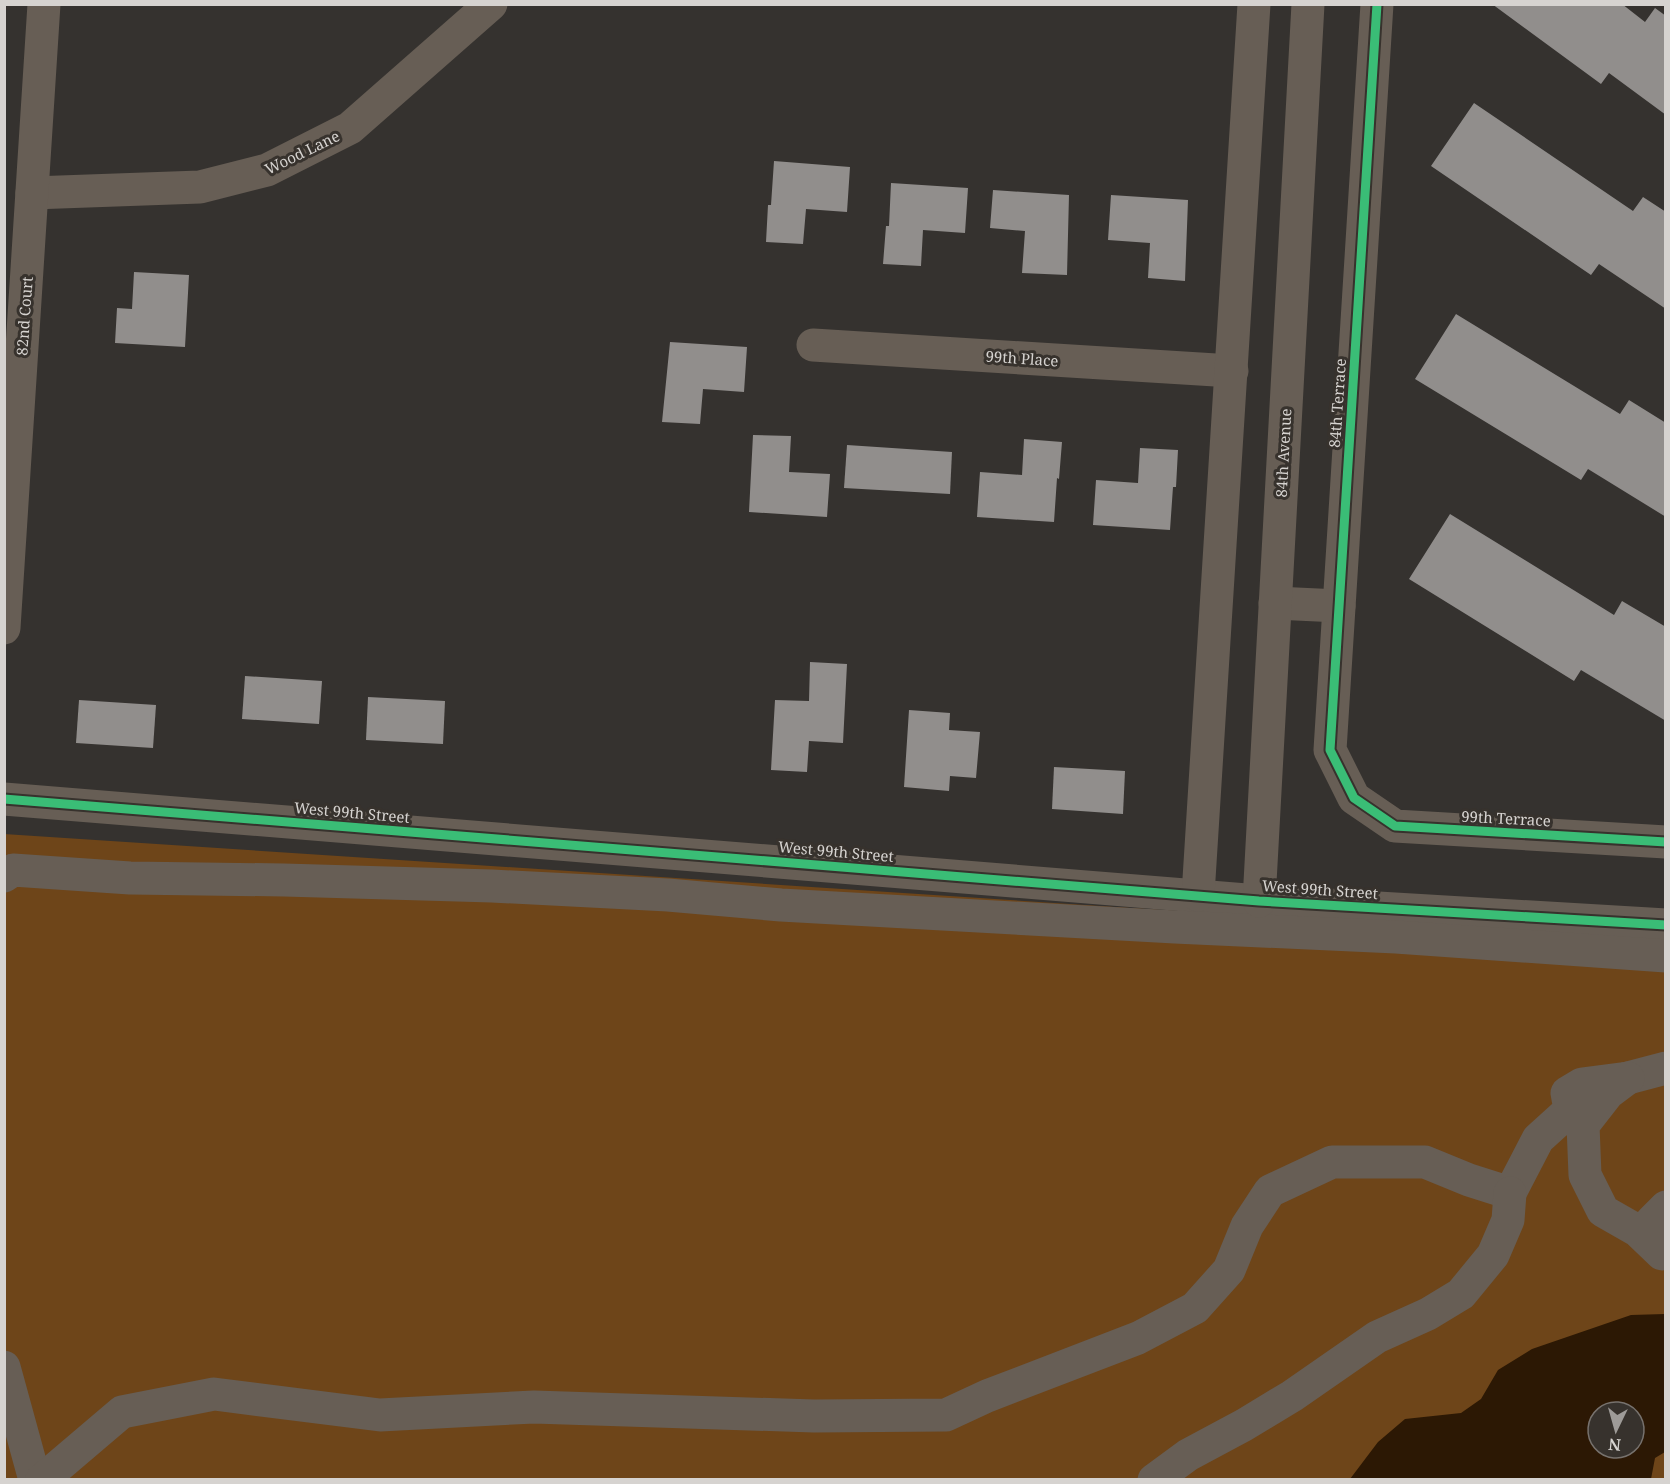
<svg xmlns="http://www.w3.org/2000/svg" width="1670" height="1484" viewBox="0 0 1670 1484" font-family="'Noto Serif',serif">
<rect width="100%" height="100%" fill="#35322f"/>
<path fill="#6e4519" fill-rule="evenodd" d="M4 834 1665 943V1479H5ZM1598 1412H1634V1448H1598Z"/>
<path fill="#2c1804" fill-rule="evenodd" d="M1665 1314V1452L1655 1458 1651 1479H1350L1378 1442 1405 1419 1461 1413 1481 1399 1498 1370 1532 1349 1631 1315ZM1598 1412H1634V1448H1598Z"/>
<g fill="#918e8c">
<path d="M1492 4H1622L1645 22 1655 8 1666 16V115L1609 73 1601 84Z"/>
<path d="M1474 103 1633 211 1643 197 1666 212V309L1599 264 1591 275 1431 166Z"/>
<path d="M774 161 850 167 847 212 806 209 803 244 766 242 768 205H771Z"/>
<path d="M891 183 968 188 965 233 923 230 921 266 883 264 886 226H889Z"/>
<path d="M993 190 1069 195 1067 275 1022 273 1025 231 990 228Z"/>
<path d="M1111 195 1188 200 1185 281 1148 278 1150 243 1108 240Z"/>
<path d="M134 272 189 275 185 347 115 343 117 308 132 309Z"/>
<path d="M1456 314 1620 414 1629 400 1666 423V517L1588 469 1581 480 1415 379Z"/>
<path d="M670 342 747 347 744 392 703 389 700 424 662 422Z"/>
<path d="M753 435 791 436 789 472 830 474 827 517 749 512Z"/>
<path d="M1024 439 1062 442 1059 479 1057 478 1054 522 977 517 980 472 1022 475Z"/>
<path d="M847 445 952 452 950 494 844 488Z"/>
<path d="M1140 448 1178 450 1176 487H1173L1170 530 1093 525 1096 480 1138 483Z"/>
<path d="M1450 514 1614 615 1622 601 1666 627V721L1581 670 1574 681 1409 579Z"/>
<path d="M810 662 847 664 843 743 809 741 807 772 771 770 775 700 809 701Z"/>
<path d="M245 676 322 681 319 724 242 719Z"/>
<path d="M368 697 445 701 443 744 366 740Z"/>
<path d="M79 700 156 705 153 748 76 743Z"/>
<path d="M909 710 950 713 949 730 980 732 976 778 950 776 949 791 904 787Z"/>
<path d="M1054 767 1125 771 1123 814 1052 809Z"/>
</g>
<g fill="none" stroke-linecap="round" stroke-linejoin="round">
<g stroke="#675e55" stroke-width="33">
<path d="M1377 4 1330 750 1354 798 1395 826 1666 842"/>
<path d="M32 193 200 187 267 170 350 128 491 4"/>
<path d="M813 345 1232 371"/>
<path d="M1275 603 1339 606"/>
<path d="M4 628 44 4"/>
<path d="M4 799 1259 901 1666 925"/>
<path d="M4 876 13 870 130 878 284 880 492 886 668 895 781 905 1175 927 1396 937 1666 956"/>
<path d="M1198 895 1254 4"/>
<path d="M1259 901 1308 4"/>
<path d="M1628 1078 1666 1068"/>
<path d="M4 1367 35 1480"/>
<path d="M42 1480 122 1412 214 1394 380 1415 534 1407 814 1416 946 1415 987 1396 1138 1338 1195 1308 1229 1270 1247 1226 1270 1191 1332 1162H1425L1469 1180 1510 1193 1538 1139 1570 1110 1567 1093 1582 1084 1628 1078 1608 1093 1583 1125 1585 1175 1603 1211 1638 1231 1662 1254 1652 1221 1666 1207"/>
<path d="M1154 1480 1188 1455 1244 1425 1292 1396 1377 1337 1428 1314 1461 1294 1493 1255 1508 1220 1510 1193"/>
</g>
<defs>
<g id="cycleway">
<path d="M1377 4 1330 750 1354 798 1395 826 1666 842"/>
<path d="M4 799 1259 901 1666 925"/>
</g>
</defs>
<use href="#cycleway" stroke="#37322d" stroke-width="13"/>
<use href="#cycleway" stroke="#3abd76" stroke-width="9"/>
</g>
<g text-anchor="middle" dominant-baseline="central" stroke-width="6" stroke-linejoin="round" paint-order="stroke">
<g font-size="15" fill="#d6d3d0" stroke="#37322d">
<text transform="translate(302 152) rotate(-26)">Wood Lane</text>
<text transform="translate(24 316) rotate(-86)">82nd Court</text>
<text transform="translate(1022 358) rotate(4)">99th Place</text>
<text transform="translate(1337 403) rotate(-86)">84th Terrace</text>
<text transform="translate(1283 453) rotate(-87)">84th Avenue</text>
<text transform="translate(352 812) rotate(5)">West 99th Street</text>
<text transform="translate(1506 818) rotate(3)">99th Terrace</text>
<text transform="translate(836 851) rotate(5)">West 99th Street</text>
<text transform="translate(1320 889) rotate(4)">West 99th Street</text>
</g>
</g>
<rect width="1670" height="1484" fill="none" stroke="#d6d3d0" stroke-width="12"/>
<g transform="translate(1616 1430) rotate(185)"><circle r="28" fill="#37322d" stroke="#77726e" stroke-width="1.5"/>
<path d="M0-4.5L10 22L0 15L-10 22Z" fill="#9e9b98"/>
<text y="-9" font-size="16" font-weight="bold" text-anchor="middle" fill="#d6d3d0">N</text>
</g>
</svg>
